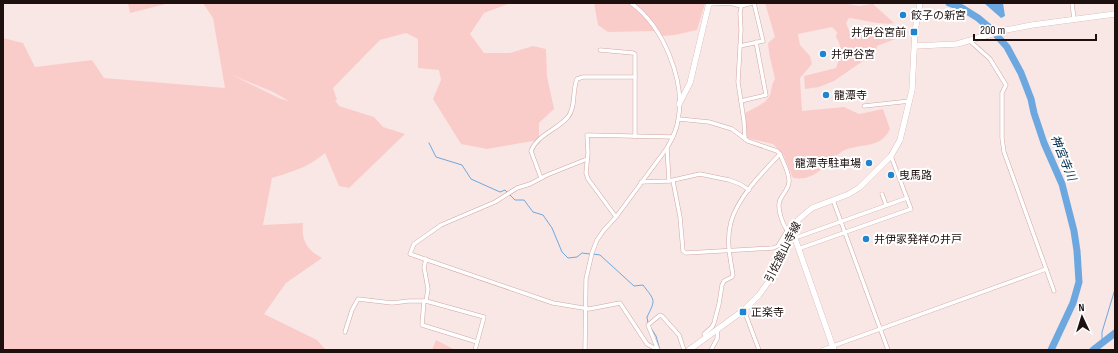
<svg xmlns="http://www.w3.org/2000/svg" width="1118" height="353" viewBox="0 0 1118 353" font-family="'Sofia Sans Condensed','Noto Sans JP',sans-serif">
<rect width="100%" height="100%" fill="#f9e7e6"/>
<g fill="#faccc9" fill-rule="evenodd">
<path d="M128 3H170L130 13Z"/>
<path d="M203 3H511L484 13 470 34 484 53H510L533 46 546 49 547 76 554 109 539 123V140L487 149 461 144 433 99 441 80 439 70 418 68V39L406 33 380 40 333 88 337 100H335L339 106 374 117 383 127 405 134 349 188 339 186 325 153C307 168 294 171 272 178L263 225 303 223C301 240 307 250 322 258L286 283 264 314 317 340 326 350H3V38L23 43 35 67 92 60 104 78 225 88 213 18ZM232 75 273 92 289 101 281 99Z"/>
<path d="M594 3H705L697 30 675 35 662 36 658 31 608 32 598 25Z"/>
<path d="M765 3H842L859 6 873 4 894 23C883 26 861 19 849 18L846 23 851 35 870 32 894 27 900 32 898 38 877 46 874 61H863L834 81 819 87 805 89 804 76 836 68C840 57 843 47 836 37L837 32 832 27 798 34 800 45 810 56 812 64 800 78 802 111 844 107 859 114 883 109 890 129C881 149 862 143 845 150 841 151 838 155 835 157 821 169 813 181 793 178L783 154 773 144 747 138 745 113C754 108 766 104 770 95 772 89 771 85 775 79L769 53 768 43 775 37Z"/>
<path d="M436 340 455 350H432Z"/>
</g>
<path fill="#6ca8df" d="M984 3H1003L1005 16 1001 18Z"/>
<g fill="none" stroke-linecap="round" stroke-linejoin="round">
<g stroke="#6ca8df" stroke-width="1">
<path d="M429 143 436 157 462 165 471 179 500 192 505 190 507 192"/>
<path d="M509 194 515 200H524L533 212 543 215 552 228 562 252 568 258 577 257 582 253 590 254"/>
<path d="M593 254 600 255 634 286 643 285C655 301 656 299 647 317L648 323"/>
<path d="M651 328 656 336 660 350"/>
<path d="M1102 344V332L1115 289"/>
</g>
<g stroke="#6ca8df" stroke-width="7">
<path d="M949 3 962 8 978 18 991 29 1007 47 1021 73 1031 99 1034 113 1044 143 1062 184 1074 231 1077 251 1079 282 1073 303 1051 350"/>
<path d="M1093 350 1115 333"/>
</g>
<defs>
<g id="street">
<path d="M742 3 740 13 741 30 738 82 744 121 745 139"/>
<path d="M1072 3 1074 19"/>
<path d="M709 4 730 3 741 6 752 3"/>
<path d="M970 41 990 59 1006 85 1002 93V138L1004 152 1054 291"/>
<path d="M740 46 763 41 754 3"/>
<path d="M600 50 633 53 635 54V137"/>
<path d="M741 101 766 95 756 42"/>
<path d="M864 106 910 101"/>
<path d="M679 119 709 122 732 129 748 141 777 151 780 154C783 162 789 172 789 180 790 188 783 193 780 200 776 209 784 228 790 234"/>
<path d="M667 148 669 181"/>
<path d="M587 159 547 175 530 184 517 188 495 202 441 225 414 244 410 254 553 303 589 309 620 303 647 344 658 350"/>
<path d="M541 178 531 151C538 134 557 130 568 117 576 107 572 91 577 79L583 77H635"/>
<path d="M673 181 680 217 683 251 686 253 773 248 778 246 787 231"/>
<path d="M641 182 669 181 700 174 729 180 740 184 749 190"/>
<path d="M882 194 886 205"/>
<path d="M833 200 888 350"/>
<path d="M616 217 588 179 586 173 588 153 587 135 673 137"/>
<path d="M795 238 907 198"/>
<path d="M798 249 911 209 891 156"/>
<path d="M424 301 422 325 477 342"/>
<path d="M426 301 484 317 475 350"/>
<path d="M744 310 759 350"/>
<path d="M345 332 352 310 358 299 392 303 409 301H426L428 289 424 267 426 259"/>
<path d="M706 338 704 334 712 327 714 323 719 304 722 285 724 281 732 277 733 275C730 258 726 239 731 222 738 197 762 173 780 154"/>
<path d="M585 350 586 279 592 253 597 240 604 230 616 217 667 148C672 139 677 130 678 120 686 81 663 26 631 3"/>
<path d="M658 350 648 325 660 315 662 316 679 335 684 350"/>
<path d="M711 350 717 339 718 328"/>
<path d="M822 350 1046 269"/>
</g>
<g id="secondary">
<path d="M915 46 957 44 1006 30 1032 25 1115 14"/>
<path d="M679 104 690 83 709 3"/>
<path d="M792 230 834 350"/>
<path d="M689 350 744 310 759 295 769 281 798 220 812 208 849 194 860 187 891 156 900 140 912 90 915 31 920 3"/>
</g>
</defs>
<use href="#street" stroke="#d0a7a4" stroke-width="4.5"/>
<use href="#secondary" stroke="#d0a7a4" stroke-width="6"/>
<use href="#street" stroke="#fff" stroke-width="3.5"/>
<use href="#secondary" stroke="#fff" stroke-width="5.5"/>
</g>
<g fill="#2084cf" stroke="#fff" stroke-width="1.5">
<circle cx="903" cy="15" r="4"/>
<rect x="910" y="28" width="8" height="8" rx="2"/>
<circle cx="823" cy="54" r="4"/>
<circle cx="826" cy="95" r="4"/>
<circle cx="869" cy="163" r="4"/>
<circle cx="891" cy="175" r="4"/>
<circle cx="866" cy="239" r="4"/>
<rect x="739" y="308" width="8" height="8" rx="2"/>
</g>
<g text-anchor="middle" dominant-baseline="central" stroke-width="4" stroke-linejoin="round" paint-order="stroke">
<g font-size="11" fill="#1f1010" stroke="#fff" text-anchor="start">
<text x="911" y="15">餃子の新宮</text>
<text x="906" y="32" text-anchor="end">井伊谷宮前</text>
<text x="831" y="54">井伊谷宮</text>
<text x="834" y="95">龍潭寺</text>
<text x="861" y="163" text-anchor="end">龍潭寺駐車場</text>
<text x="899" y="175">曳馬路</text>
<text x="874" y="239">井伊家発祥の井戸</text>
<text x="751" y="312">正楽寺</text>
</g>
<g font-size="11" fill="#1f1010" stroke="#fff">
<text transform="translate(783 252) rotate(-63)">引佐舘山寺線</text>
</g>
<g font-size="12" font-style="italic" fill="#002e50" stroke="#fff">
<text transform="translate(1063 158) rotate(68)">神宮寺川</text>
</g>
</g>
<rect width="1118" height="353" fill="none" stroke="#1f1010" stroke-width="8"/>
<g transform="translate(1082 317) rotate(356)" stroke="#ffffff" stroke-width="3" paint-order="stroke">
<path d="M0-3L7 15L0 10L-7 15Z" fill="#1f1010"/>
<text y="-6" font-size="11" font-weight="bold" text-anchor="middle" fill="#1f1010">N</text>
</g>
<path d="M974 34v6h122v-6" fill="none" stroke="#1f1010" stroke-width="2"/>
<text x="980" y="34" font-size="12" fill="#1f1010" stroke="#ffffff" stroke-width="3" paint-order="stroke">200 m</text>
</svg>
